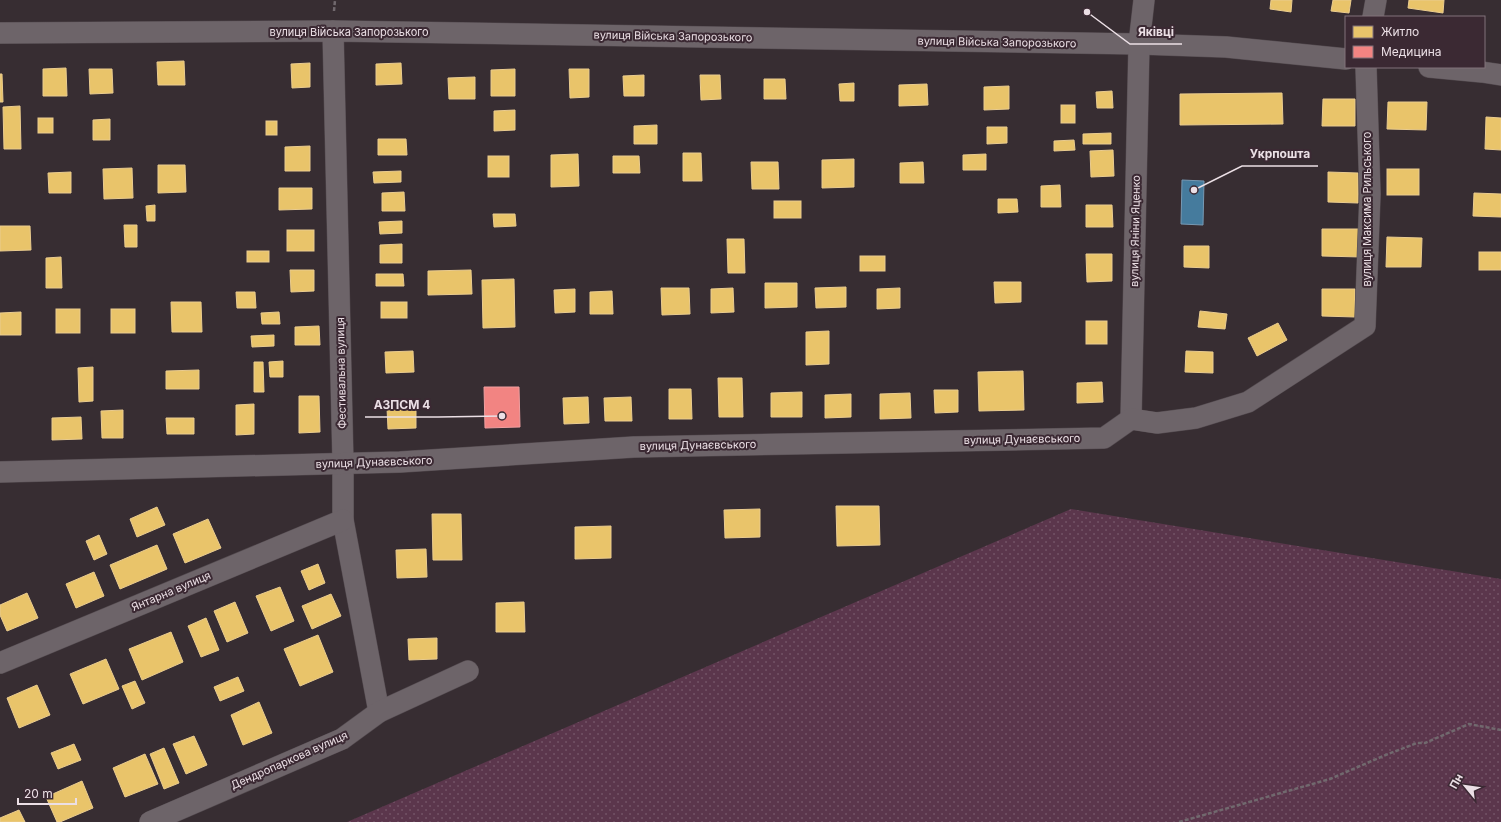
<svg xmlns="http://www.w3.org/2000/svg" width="1501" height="822" viewBox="0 0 1501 822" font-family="Inter,sans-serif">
<defs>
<pattern id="park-dots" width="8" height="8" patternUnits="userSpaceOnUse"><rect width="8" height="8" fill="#5b364c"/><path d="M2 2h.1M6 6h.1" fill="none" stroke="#735366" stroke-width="1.8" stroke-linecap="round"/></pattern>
</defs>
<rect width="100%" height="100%" fill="#372d32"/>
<path fill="url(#park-dots)" d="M1071 509 1501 579V822H347Z"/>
<g fill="#e9c46a" stroke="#eacc8f">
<path d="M1271 0H1292L1291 12 1270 9Z"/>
<path d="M1333 0H1351L1349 13 1331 11Z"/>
<path d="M1409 0H1444L1443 13 1408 8Z"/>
<path d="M184 61 185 85H158L157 62Z"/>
<path d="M310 63V87L292 88 291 64Z"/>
<path d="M401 63 402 84 376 85V64Z"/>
<path d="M66 68 67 96H43V69Z"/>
<path d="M89 69H112L113 93 90 94Z"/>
<path d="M515 69V96H491V70Z"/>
<path d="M569 69H589V97L570 98Z"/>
<path d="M0 74H2L3 102H0Z"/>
<path d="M644 75V96H624L623 76Z"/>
<path d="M700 75H720L721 99 701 100Z"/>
<path d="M475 77V99H449L448 78Z"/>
<path d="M764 79H785L786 99H764Z"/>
<path d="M854 83V101H840L839 84Z"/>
<path d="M927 84 928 105 899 106V85Z"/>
<path d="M1009 86V109L984 110V87Z"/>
<path d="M1112 91 1113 108H1097L1096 92Z"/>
<path d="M1282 93 1283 124 1180 125V94Z"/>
<path d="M1323 99H1355V126H1322Z"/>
<path d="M1388 102H1427L1426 130 1387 129Z"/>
<rect x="1061" y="105" width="14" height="18"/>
<path d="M20 106 21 149H4L3 107Z"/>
<path d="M515 110V130L494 131V111Z"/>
<path d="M1486 117 1501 118V150L1485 149Z"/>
<rect x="38" y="118" width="15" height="15"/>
<path d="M110 119V140H93V120Z"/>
<rect x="266" y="121" width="11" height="14"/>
<path d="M657 125V144H634V126Z"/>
<path d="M987 127H1007V143L987 144Z"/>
<path d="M1111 133V144H1083V134Z"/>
<path d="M378 139H406L407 155H378Z"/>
<path d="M1074 140 1075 150 1054 151V141Z"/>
<path d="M310 146V171H285V147Z"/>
<path d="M1113 150 1114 176 1091 177 1090 151Z"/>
<path d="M683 153H701L702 181H683Z"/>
<path d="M578 154 579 186 551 187V155Z"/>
<path d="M986 154V170H963V155Z"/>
<rect x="488" y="156" width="21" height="21"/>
<path d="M613 156H639L640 173H613Z"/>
<path d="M854 159V187L822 188V160Z"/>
<path d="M751 162H778L779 189H752Z"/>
<path d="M923 162 924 183H900V163Z"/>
<path d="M158 165H185L186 192 158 193Z"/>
<path d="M132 168 133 198 104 199 103 169Z"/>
<rect x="1387" y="169" width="32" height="26"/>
<path d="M401 171V182L374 183 373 172Z"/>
<path d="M71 172V193H49L48 173Z"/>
<path d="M1328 172 1358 173V203L1328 202Z"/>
<path d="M1060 185 1061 207H1041V186Z"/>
<path d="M279 188H312V209L279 210Z"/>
<path d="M404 192 405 211H382V193Z"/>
<path d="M1474 193 1501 194V217L1473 216Z"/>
<path d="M998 199H1017L1018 212 998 213Z"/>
<rect x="774" y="201" width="27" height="17"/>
<path d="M155 205V221H147L146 206Z"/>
<path d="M1086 205H1112L1113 227H1086Z"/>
<path d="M493 214H515L516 226 494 227Z"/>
<path d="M402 221V233L380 234 379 222Z"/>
<path d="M124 225H137V247H125Z"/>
<path d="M0 226H30L31 250 0 251Z"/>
<path d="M1322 229H1361V257L1322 256Z"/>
<rect x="287" y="230" width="27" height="21"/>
<path d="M1387 237 1422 238 1421 267H1386Z"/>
<path d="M727 239H744L745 273H728Z"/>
<path d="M402 244V263H380V245Z"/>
<path d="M1184 246H1209V268L1184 267Z"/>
<rect x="247" y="251" width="22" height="11"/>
<rect x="1479" y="252" width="22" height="18"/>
<path d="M1086 254H1112V281L1087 282Z"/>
<rect x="860" y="256" width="25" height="15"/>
<path d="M61 257 62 288H46V258Z"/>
<path d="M290 270H314V291L291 292Z"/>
<path d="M471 270 472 294 428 295V271Z"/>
<path d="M376 274H403L404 286H376Z"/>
<path d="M514 279 515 327 483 328 482 280Z"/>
<path d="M994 282H1021V302L995 303Z"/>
<path d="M765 283H797V307L765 308Z"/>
<path d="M846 287V307L816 308 815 288Z"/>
<path d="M661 288H689L690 314 662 315Z"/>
<path d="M733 288 734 312 711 313V289Z"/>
<path d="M900 288V308L877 309V289Z"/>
<path d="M575 289V312L555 313 554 290Z"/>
<path d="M1322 289H1355V317L1322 316Z"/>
<path d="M612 291 613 314H590V292Z"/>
<path d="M236 292H255L256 308H237Z"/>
<path d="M171 302H201L202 332H172Z"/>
<rect x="381" y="302" width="26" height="16"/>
<rect x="56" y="309" width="24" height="24"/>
<rect x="111" y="309" width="24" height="24"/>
<path d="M1200 311 1227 314 1225 329 1198 327Z"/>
<path d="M21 312V335H0V313Z"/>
<path d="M279 312 280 324H262L261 313Z"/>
<rect x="1086" y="321" width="21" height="23"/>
<path d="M1278 323 1287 340 1257 356 1248 338Z"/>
<path d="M319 326 320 345H295V327Z"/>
<path d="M829 331V364L806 365V332Z"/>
<path d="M274 335V346L252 347 251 336Z"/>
<path d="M413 351 414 372 386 373 385 352Z"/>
<path d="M1186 351 1213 352V373L1185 372Z"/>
<path d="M283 361V377H270L269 362Z"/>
<path d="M254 362H263L264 392H254Z"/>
<path d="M93 367V401L79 402 78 368Z"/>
<path d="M199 370V389H166V371Z"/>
<path d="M1023 371 1024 410 979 411 978 372Z"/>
<path d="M718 378H742L743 417H719Z"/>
<path d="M1102 382 1103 402 1077 403V383Z"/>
<path d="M669 389H691L692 419H669Z"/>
<path d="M934 390H958V412L935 413Z"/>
<path d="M802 392V417H771V393Z"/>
<path d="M910 393 911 418 880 419V394Z"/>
<path d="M851 394V417L825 418V395Z"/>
<path d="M299 396H319L320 432 299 433Z"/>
<path d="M588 397 589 423 564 424 563 398Z"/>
<path d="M631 397 632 421H605L604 398Z"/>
<path d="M254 404V434L236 435V405Z"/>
<path d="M387 408H416V428L388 429Z"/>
<path d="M123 410V438H102L101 411Z"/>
<path d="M81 417 82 439 52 440V418Z"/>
<path d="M166 418H194V434H167Z"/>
<path d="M836 506H879L880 545 837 546Z"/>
<path d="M157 507 165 525 137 537 130 519Z"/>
<path d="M760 509V537L725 538 724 510Z"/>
<path d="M432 514H461L462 560H433Z"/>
<path d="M208 519 221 548 185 563 173 534Z"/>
<path d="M611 526V558L575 559V527Z"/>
<path d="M99 535 107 554 94 560 86 541Z"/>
<path d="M157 545 167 569 120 589 110 565Z"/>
<path d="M426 549 427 577 397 578 396 550Z"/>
<path d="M318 564 325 583 309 590 301 571Z"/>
<path d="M94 572 104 596 76 608 66 584Z"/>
<path d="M280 587 294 621 271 631 256 596Z"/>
<path d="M27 593 38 618 7 631 0 615V605Z"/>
<path d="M331 594 341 616 312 629 302 606Z"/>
<path d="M235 602 248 633 227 642 214 611Z"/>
<path d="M524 602 525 632H496V603Z"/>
<path d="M206 618 219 650 201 657 188 626Z"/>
<path d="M171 632 183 662 142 680 129 649Z"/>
<path d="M318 635 333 672 300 686 284 649Z"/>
<path d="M437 638V659L409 660 408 639Z"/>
<path d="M106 659 119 689 83 704 70 674Z"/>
<path d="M238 677 244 691 220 701 214 687Z"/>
<path d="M135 681 145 703 132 709 122 686Z"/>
<path d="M37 685 50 715 19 728 7 698Z"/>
<path d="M259 702 272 733 243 745 231 715Z"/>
<path d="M194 736 207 765 186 774 173 744Z"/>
<path d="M74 744 81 760 58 769 51 753Z"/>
<path d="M164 748 179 783 164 789 150 754Z"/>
<path d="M145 754 158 784 125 797 113 768Z"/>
<path d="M82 781 93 808 60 822H57L46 797Z"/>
<path d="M19 810 25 822H0V818Z"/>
</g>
<path fill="#f28482" stroke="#f09fa0" d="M484 387H519L520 427 485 428Z"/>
<path fill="#457b9d" stroke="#7799b3" d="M1182 180 1204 181 1203 225 1181 224Z"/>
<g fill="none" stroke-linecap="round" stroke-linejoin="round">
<defs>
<g id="minor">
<path d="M1373 17 1376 0"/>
<path d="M333 31 343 463V520L379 712"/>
<path d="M0 33 333 31 1139 44 1226 47 1346 59"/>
<path d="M1429 67 1482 72 1501 75"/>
<path d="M1131 419 1139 44 1144 0"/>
<path d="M0 472 400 462 634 447 1104 438 1131 419 1157 423 1196 418 1248 402 1365 326 1370 194 1366 67"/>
<path d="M0 663 343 520"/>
<path d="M150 822 342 739 379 712 468 671"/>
</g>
</defs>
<use href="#minor" stroke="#534a4f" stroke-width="22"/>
<g stroke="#71696e" stroke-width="2.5" stroke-dasharray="4 2" stroke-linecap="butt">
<path d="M334 11 335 0"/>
<path d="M1179 822 1330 779 1388 754 1417 743H1425L1469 724 1501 730"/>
</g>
<use href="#minor" stroke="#6d6469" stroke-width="21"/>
</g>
<g text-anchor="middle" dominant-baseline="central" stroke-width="4" stroke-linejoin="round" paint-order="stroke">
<g font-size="11" fill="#ebdfe5" stroke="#3b2933">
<text x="349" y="32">вулиця Війська Запорозького</text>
<text transform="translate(673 36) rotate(1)">вулиця Війська Запорозького</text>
<text transform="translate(997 42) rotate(1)">вулиця Війська Запорозького</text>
<text transform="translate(1367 209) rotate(-90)">вулиця Максима Рильського</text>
<text transform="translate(1135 231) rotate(-89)">вулиця Яніни Яценко</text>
<text transform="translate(341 373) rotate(-91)">Фестивальна вулиця</text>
<text transform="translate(1022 439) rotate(-1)">вулиця Дунаєвського</text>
<text transform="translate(698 445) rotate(-1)">вулиця Дунаєвського</text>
<text transform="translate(374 462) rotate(-2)">вулиця Дунаєвського</text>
<text transform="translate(171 591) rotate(-23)">Янтарна вулиця</text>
<text transform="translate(289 760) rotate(-24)">Дендропаркова вулиця</text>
</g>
</g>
<path fill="none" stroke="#ebdfe5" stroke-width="1.5" d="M1087 12L1130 44H1182M1194 190L1242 166H1318M502 416L438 417H365"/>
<g fill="#ebdfe5" stroke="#3b2933" stroke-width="1.5">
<circle cx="1087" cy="12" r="4"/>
<circle cx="1194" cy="190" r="4"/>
<circle cx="502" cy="416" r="4"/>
</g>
<g font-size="12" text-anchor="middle" font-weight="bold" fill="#ebdfe5" stroke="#3b2933" stroke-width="4" stroke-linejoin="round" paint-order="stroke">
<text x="1156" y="36">Яківці</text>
<text x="1280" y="158">Укрпошта</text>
<text x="402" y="409">АЗПСМ 4</text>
</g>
<rect x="1345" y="16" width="140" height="52" fill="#3b2933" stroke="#81727a"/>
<rect x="1353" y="26" width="20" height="12" fill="#e9c46a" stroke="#81727a"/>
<text x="1381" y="36" font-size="12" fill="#ebdfe5">Житло</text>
<rect x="1353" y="46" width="20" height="12" fill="#f28482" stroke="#81727a"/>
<text x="1381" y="56" font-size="12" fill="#ebdfe5">Медицина</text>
<g transform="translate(1465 786) rotate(299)" stroke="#3b2933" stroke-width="3" paint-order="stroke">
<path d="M0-3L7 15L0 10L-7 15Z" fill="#ebdfe5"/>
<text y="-6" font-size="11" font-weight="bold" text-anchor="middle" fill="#ebdfe5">Пн</text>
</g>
<path d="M18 798v6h58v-6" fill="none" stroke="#ebdfe5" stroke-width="2"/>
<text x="24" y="798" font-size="12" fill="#ebdfe5" stroke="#3b2933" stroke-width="3" paint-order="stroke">20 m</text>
</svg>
